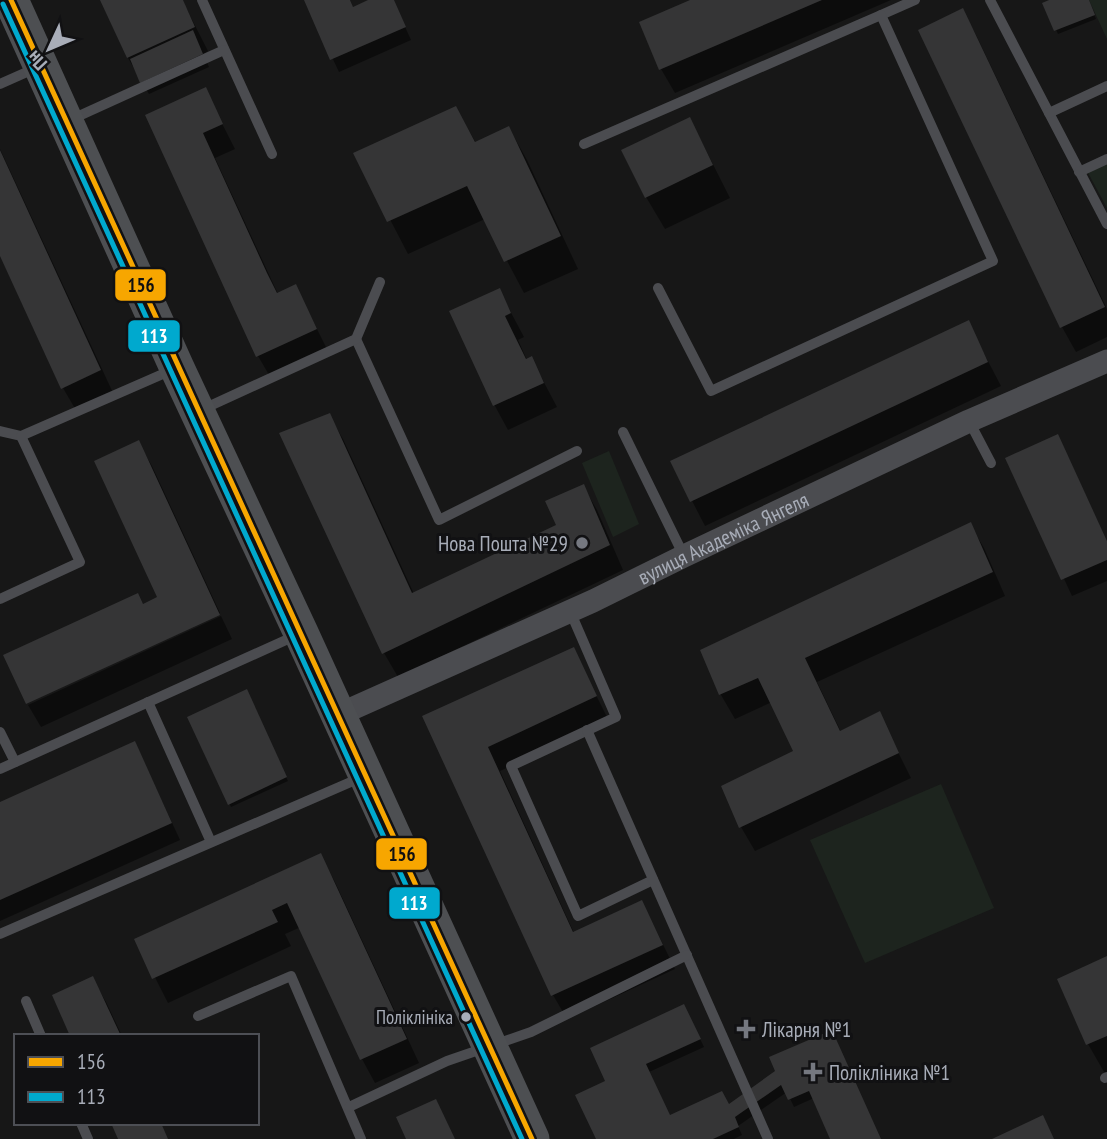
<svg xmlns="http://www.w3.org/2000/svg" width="1107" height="1139" viewBox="0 0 1107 1139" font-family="'PT Sans Narrow',sans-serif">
<rect width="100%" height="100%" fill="#171717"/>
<g fill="#1d241e">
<path d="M1089 0H1107V39Z"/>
<path d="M1107 159V208L1086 169Z"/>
<path d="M609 451 639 524 613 537 582 463Z"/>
<path d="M941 784 994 908 865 963 810 840Z"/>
</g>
<g fill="#0007">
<path d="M102 0H182L208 51 203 54 209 67 149 94 128 58Z"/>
<path d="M305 0H350L353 8 373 0H393L411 40 339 72Z"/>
<path d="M694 0H891L675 93 661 69 641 23Z"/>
<path d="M1053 0H1088L1096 19 1058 34 1045 4Z"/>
<path d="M962 11 976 35 1107 309V337L1076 352 1062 327 920 31Z"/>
<path d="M205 90 235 149 215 158 278 294 296 287 329 353 272 380 258 356 147 116Z"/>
<path d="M456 108 476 143 509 128 527 160 578 269 524 293 485 219 408 254 356 154Z"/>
<path d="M690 119 730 198 665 229 646 197Z"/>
<path d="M0 149 114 395 77 412 63 388 0 252Z"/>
<path d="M499 290 524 337 518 340 527 360 531 358 557 407 508 430 495 406 451 312Z"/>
<path d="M968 323 1001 386 705 526 672 462Z"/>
<path d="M329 415 343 439 414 594 558 526 583 486 597 510 623 570 398 677 384 653Z"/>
<path d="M1058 436 1107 541V581L1072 596 1008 458Z"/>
<path d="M138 442 152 466 220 613 27 702 144 606 160 598Z"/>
<path d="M970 524 984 548 1005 596 817 682 841 732 879 714 911 778 755 851 741 827 795 752 772 702 735 719 721 695 702 651Z"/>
<path d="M221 616 232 639 41 727 28 705Z"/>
<path d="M573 649 609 721 500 771 574 933 642 902 675 969 567 1019 553 995 425 717Z"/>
<path d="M246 691 288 781 231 807 189 717Z"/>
<path d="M143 760 180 840 0 921V804Z"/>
<path d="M320 856 334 880 419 1063 375 1083 362 1059 301 927 285 934 291 946 168 1003 136 940Z"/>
<path d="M1107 958V1077L1088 1044Z"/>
<path d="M92 978 106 1002 122 1036H72Z"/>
<path d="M688 1014 704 1047 649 1072 670 1117 729 1106 778 1072 772 1058 880 1139H832L814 1098 794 1107 787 1092 738 1126 742 1135 734 1139H598L608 1082Z"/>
</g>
<g fill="#353536">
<path d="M100 0H183L195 27 127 58Z"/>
<path d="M304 0H350L353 7 368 0H394L406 27 330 60Z"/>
<path d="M690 0H822L659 70 639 22Z"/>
<path d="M1049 0H1089L1095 15 1054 31 1042 3Z"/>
<path d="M963 8 1105 307 1060 328 918 30Z"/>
<path d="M193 30 203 54 140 83 130 59Z"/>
<path d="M206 87 223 124 203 133 267 273 277 293 296 284 317 329 256 357 145 115Z"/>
<path d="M456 106 475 142 509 126 561 236 504 262 467 186 387 222 353 153Z"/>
<path d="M690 117 713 165 645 198 621 150Z"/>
<path d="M0 150 101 370 61 389 0 256Z"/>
<path d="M500 288 511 313 505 316 526 359 532 356 544 383 493 406 449 311Z"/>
<path d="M969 320 988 362 690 502 670 461Z"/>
<path d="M330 413 412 593 556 525 545 501 584 484 610 545 382 654 279 433Z"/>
<path d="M1058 434 1107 541V560L1061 580 1005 458Z"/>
<path d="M139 440 220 615 26 704 3 655 138 593 143 604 157 597 94 461Z"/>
<path d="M971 522 993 572 805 658 840 731 880 711 899 753 739 828 721 786 793 751 758 678 719 695 700 650Z"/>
<path d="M574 647 597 696 488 747 573 932 642 900 663 945 551 996 422 716Z"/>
<path d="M247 689 287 777 228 805 187 717Z"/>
<path d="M135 741 172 823 0 900V802Z"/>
<path d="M321 853 407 1039 360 1060 287 903 272 910 278 922 152 979 134 939Z"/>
<path d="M1107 956V1036L1086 1045 1057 979Z"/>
<path d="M93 976 121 1036H70L52 995Z"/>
<path d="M684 1004 701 1039 646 1064 670 1115 722 1091 729 1104 775 1071 769 1057 832 1030 881 1139H830L809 1091 788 1100 781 1085 735 1117 739 1127 713 1139H596L575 1095 605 1081 590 1048Z"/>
<path d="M436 1099 455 1139H406L396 1117Z"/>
<path d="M1043 1115 1054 1139H992Z"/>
<path d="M111 1123H161L168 1139H118Z"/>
</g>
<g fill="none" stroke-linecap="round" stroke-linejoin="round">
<g stroke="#4b4c50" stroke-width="10">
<path d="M202 0 272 154"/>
<path d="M990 0 1107 224"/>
<path d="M881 15 915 0"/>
<path d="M0 84 36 68"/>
<path d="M1049 113 1107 86"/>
<path d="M70 120 224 50"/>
<path d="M584 144 881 15 993 261 711 391 658 288"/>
<path d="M1079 172 1107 159"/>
<path d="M356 339 439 520 577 451"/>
<path d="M201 410 356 339 380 282"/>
<path d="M969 421 991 463"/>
<path d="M0 431 21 436"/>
<path d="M623 432 684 556"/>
<path d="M0 599 80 562 21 436 172 370"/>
<path d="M570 611 616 717 511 766 578 916 653 880"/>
<path d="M148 702 211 842"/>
<path d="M587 730 768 1139"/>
<path d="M0 732 15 762"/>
<path d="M0 769 297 635"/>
<path d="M0 934 360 778"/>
<path d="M26 1001 41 1036"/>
<path d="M198 1016 291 976 361 1139"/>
<path d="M1105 1078 1107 1077"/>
<path d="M349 1107 447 1061 531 1032 687 955"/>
<path d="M81 1123 88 1139"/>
</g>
<path stroke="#4b4c50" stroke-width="23" id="s1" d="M338 715 593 601 684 556 969 421 1107 361"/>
<path stroke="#4d4f52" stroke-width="35" d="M11 0 177 368 301 633 532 1139"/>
<defs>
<path id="bus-1" d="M11 0C183 381 359 759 532 1139"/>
<path id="bus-2" d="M3 4C174 383 350 760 522 1139"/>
</defs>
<use href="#bus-1" stroke="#111113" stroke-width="10"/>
<use href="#bus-2" stroke="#111113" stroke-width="10"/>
<use href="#bus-1" stroke="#f7a600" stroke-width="5"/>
<use href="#bus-2" stroke="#00a9ce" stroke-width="5"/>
</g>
<g fill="#757880" stroke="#111113" stroke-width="2.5">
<circle cx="582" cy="543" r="7"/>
<path d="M742.5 1018.5h7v7h7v7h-7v7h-7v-7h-7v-7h7z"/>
<path d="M809.5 1061.5h7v7h7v7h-7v7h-7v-7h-7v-7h7z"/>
</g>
<circle fill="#a8adb8" stroke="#111113" stroke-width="2.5" cx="466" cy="1017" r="6"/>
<g text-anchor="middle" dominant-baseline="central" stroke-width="6" stroke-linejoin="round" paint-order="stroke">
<g font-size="19" fill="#a8adb8" stroke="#111113" text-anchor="end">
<text x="453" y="1017">Поліклініка</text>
</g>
<g font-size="21" fill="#a8adb8" stroke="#111113">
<text stroke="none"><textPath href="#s1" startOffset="424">вулиця Академіка Янгеля</textPath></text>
</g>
<g font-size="21" fill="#a8adb8" stroke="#111113" text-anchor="start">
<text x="568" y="543" text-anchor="end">Нова Пошта №29</text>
<text x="762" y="1029">Лікарня №1</text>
<text x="829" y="1072">Полікліника №1</text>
</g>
</g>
<g stroke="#111113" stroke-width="2.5">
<rect x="114" y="268" width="53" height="34" rx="7" fill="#f7a600"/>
<rect x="127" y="319" width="54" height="34" rx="7" fill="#00a9ce"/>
<rect x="375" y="837" width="53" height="34" rx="7" fill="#f7a600"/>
<rect x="388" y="886" width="53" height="34" rx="7" fill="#00a9ce"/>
</g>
<g font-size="19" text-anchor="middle" font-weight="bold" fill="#fff">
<text x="154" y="343">113</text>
<text x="414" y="910">113</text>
</g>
<g font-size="19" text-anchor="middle" font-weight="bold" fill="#111">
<text x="141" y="292">156</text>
<text x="402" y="861">156</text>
</g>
<rect x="14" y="1034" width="245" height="91" fill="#111113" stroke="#4d4f55" stroke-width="2"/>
<rect x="28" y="1057" width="35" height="10" fill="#f7a600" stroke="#4d4f55" stroke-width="2"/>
<text x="77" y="1069" font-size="21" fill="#a8adb8">156</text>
<rect x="28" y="1092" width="35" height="10" fill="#00a9ce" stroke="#4d4f55" stroke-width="2"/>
<text x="77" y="1104" font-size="21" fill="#a8adb8">113</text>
<g transform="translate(49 49) rotate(226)" stroke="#111113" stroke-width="5" paint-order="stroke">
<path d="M0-5L12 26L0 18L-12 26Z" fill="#a8adb8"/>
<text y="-10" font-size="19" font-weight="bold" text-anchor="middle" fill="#a8adb8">Пн</text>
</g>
</svg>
